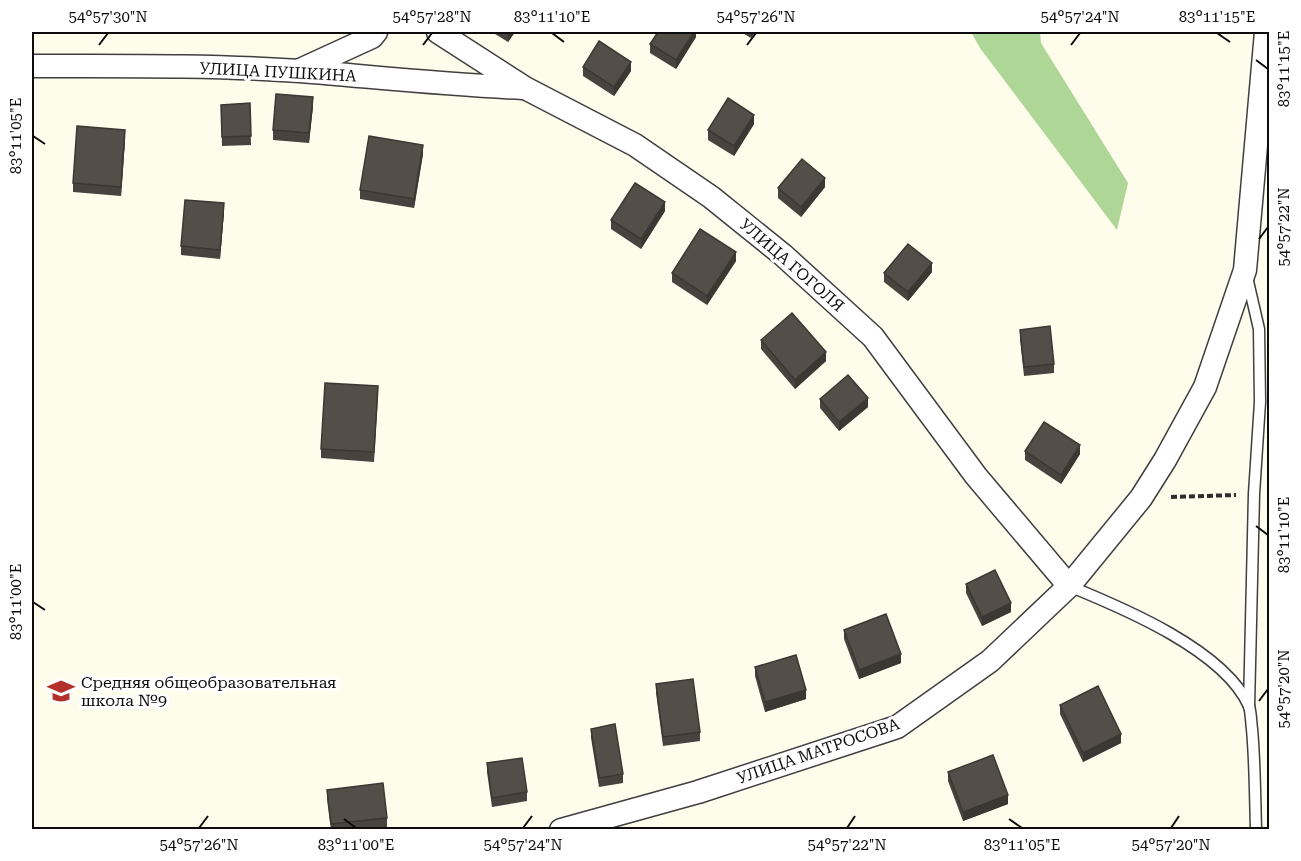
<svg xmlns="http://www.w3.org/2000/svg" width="1301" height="861" viewBox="0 0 1301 861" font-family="'Roboto Serif',serif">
<rect width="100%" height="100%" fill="#fefceb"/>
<path fill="#add697" d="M971 32H1040L1041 43 1128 183 1117 230 980 48Z"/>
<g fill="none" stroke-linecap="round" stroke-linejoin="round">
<defs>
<g id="service">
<path d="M1247 277 1259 329 1260 402 1254 494 1249 707"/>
<path d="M1069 586C1123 608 1224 650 1249 706 1251 712 1251 722 1252 729 1255 762 1255 796 1256 830"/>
</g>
<g id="minor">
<path d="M438 32 525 88 635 145 711 197 783 255 873 337 976 476 1069 586"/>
<path d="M32 66C121 66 211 65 300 71 375 77 449 85 523 88"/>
<path d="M300 70 372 37 376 32"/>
<path d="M561 830 698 792 897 727 990 661 1069 586 1141 498 1165 460 1205 387 1245 270 1266 32"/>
</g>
</defs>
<use href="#service" stroke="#3f3f3f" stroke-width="13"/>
<use href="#minor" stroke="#3f3f3f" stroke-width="25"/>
<path stroke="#2e2e2e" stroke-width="4" stroke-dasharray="6 3" stroke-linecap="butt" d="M1171 497 1236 495"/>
<use href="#service" stroke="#fff" stroke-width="10"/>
<use href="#minor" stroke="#fff" stroke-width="22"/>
</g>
<g fill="#48433f">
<path d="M492 32H515L508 42Z"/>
<path d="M696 32V37L676 69 650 53V44Z"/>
<path d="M741 32H755L751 38Z"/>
<path d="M583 67 631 71 614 96 583 76Z"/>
<path d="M250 103 251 145 222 146 221 105Z"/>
<path d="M313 106 309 143 273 140V130Z"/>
<path d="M754 124 734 156 708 140V130Z"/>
<path d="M125 139 121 196 73 192V183Z"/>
<path d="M423 154 414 208 360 199V190Z"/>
<path d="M825 187 801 217 778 198V188Z"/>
<path d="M665 211 641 249 611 229V220Z"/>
<path d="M224 212 220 259 181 255V246Z"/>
<path d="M736 261 707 305 672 282V273Z"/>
<path d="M932 272 908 301 884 282V273Z"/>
<path d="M1020 330 1054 364V373L1024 376 1020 339Z"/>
<path d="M761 340 826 361 795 389 761 349Z"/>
<path d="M378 395 374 462 321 458V449Z"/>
<path d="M820 399 868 407 839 431 820 408Z"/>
<path d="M1025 451 1080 454 1061 484 1025 460Z"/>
<path d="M966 584 1011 612 982 626 966 593Z"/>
<path d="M844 630 901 663 859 679 844 639Z"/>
<path d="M755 667 806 699 765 712 755 676Z"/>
<path d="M656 684 700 732V741L663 746 656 693Z"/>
<path d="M1060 705 1121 743 1083 762 1060 714Z"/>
<path d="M591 729 623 774V783L599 787 591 738Z"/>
<path d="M487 763 527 792V801L492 807 487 772Z"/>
<path d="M948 772 1008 804 963 821 948 781Z"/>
<path d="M327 790 387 818V827L363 830H331L327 799Z"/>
</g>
<g fill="#3b3733">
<path d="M509 32H515L508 42V33Z"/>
<path d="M694 32H696V37L676 69V60Z"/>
<path d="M751 32H755L751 38Z"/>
<path d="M631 62V71L614 96V87Z"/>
<path d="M313 97V106L309 143V133Z"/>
<path d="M754 115V124L734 156V146Z"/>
<path d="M125 130V139L121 196V187Z"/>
<path d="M423 145V154L414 208V199Z"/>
<path d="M825 178V187L801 217V207Z"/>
<path d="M665 202V211L641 249V239Z"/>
<path d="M224 203V212L220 259V250Z"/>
<path d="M736 252V261L707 305V296Z"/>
<path d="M932 263V272L908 301V292Z"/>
<path d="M826 352V361L795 389V380Z"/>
<path d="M868 398V407L839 431V422Z"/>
<path d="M1080 445V454L1061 484V475Z"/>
<path d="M1011 603V612L982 626V617Z"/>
<path d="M901 654V663L859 679V670Z"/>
<path d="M806 690V699L765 712V702Z"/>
<path d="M1121 734V743L1083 762V753Z"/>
<path d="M1008 795V804L963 821V812Z"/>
</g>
<g fill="#544e49" stroke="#3b3733" stroke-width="1.5">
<path d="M658 32H694L676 60 650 44Z"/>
<path d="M599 41 631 62 614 87 583 67Z"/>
<path d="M276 94 313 97 309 133 273 130Z"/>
<path d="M728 98 754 115 734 146 708 130Z"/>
<path d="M250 103 251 136 222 137 221 105Z"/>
<path d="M77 126 125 130 121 187 73 183Z"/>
<path d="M369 136 423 145 414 199 360 190Z"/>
<path d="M802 159 825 178 801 207 778 188Z"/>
<path d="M635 183 665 202 641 239 611 220Z"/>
<path d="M185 200 224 203 220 250 181 246Z"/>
<path d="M700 229 736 252 707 296 672 273Z"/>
<path d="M908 244 932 263 908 292 884 273Z"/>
<path d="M792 313 826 352 795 380 761 340Z"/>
<path d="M1050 326 1054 364 1024 367 1020 330Z"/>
<path d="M848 375 868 398 839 422 820 399Z"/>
<path d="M325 383 378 386 374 452 321 449Z"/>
<path d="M1044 422 1080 445 1061 475 1025 451Z"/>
<path d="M995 570 1011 603 982 617 966 584Z"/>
<path d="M886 614 901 654 859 670 844 630Z"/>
<path d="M796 655 806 690 765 702 755 667Z"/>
<path d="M693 679 700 732 663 737 656 684Z"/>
<path d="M1098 686 1121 734 1083 753 1060 705Z"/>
<path d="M615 724 623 774 599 778 591 729Z"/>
<path d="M993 755 1008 795 963 812 948 772Z"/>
<path d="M522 758 527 792 492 798 487 763Z"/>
<path d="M383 783 387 818 331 824 327 790Z"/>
</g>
<path fill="none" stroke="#0c0c0c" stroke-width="2" d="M552 33 564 42M1217 33 1230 42M99 45 108 33M423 45 432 33M747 45 756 33M1071 45 1080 33M1256 60 1268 69M33 136 45 144M1259 239 1268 227M1256 526 1268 535M33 602 45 610M1259 701 1268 689M344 819 356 828M1009 819 1022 828M199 828 208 816M523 828 532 816M847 828 855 816M1171 828 1179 816"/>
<defs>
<symbol id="school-bare" viewBox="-9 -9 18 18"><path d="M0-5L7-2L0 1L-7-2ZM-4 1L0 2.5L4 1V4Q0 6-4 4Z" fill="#b4312b" stroke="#fff" stroke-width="2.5" paint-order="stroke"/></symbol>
</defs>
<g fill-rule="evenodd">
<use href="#school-bare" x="42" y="672" width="38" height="38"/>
</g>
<g text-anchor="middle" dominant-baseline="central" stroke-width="6" stroke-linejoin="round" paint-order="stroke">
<g font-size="16" fill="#0c0c0c" stroke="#fff">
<text transform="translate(278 72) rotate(3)">УЛИЦА ПУШКИНА</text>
<text transform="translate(792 265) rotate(41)">УЛИЦА ГОГОЛЯ</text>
<text transform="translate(818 751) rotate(-19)">УЛИЦА МАТРОСОВА</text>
</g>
<g font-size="16" fill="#0c0c0c" stroke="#fff" text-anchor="start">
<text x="81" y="682">Средняя общеобразовательная<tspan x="81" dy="18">школа №9</tspan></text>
</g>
</g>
<rect width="1301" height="861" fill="none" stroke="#ffffff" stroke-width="66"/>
<rect x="33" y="33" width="1235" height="795" fill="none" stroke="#0c0c0c" stroke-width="2"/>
<g font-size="15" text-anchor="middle" fill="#0c0c0c">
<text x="108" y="22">54°57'30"N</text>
<text x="432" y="22">54°57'28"N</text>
<text x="552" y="22">83°11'10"E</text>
<text x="756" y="22">54°57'26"N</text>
<text x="1080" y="22">54°57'24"N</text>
<text x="1217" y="22">83°11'15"E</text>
<text transform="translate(1284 69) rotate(-90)" y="5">83°11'15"E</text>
<text transform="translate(16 136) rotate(-90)" y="5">83°11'05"E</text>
<text transform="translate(1284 227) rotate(-90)" y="5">54°57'22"N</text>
<text transform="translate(1284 535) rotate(-90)" y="5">83°11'10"E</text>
<text transform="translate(16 602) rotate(-90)" y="5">83°11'00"E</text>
<text transform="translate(1284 689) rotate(-90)" y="5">54°57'20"N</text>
<text x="199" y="850">54°57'26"N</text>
<text x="356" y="850">83°11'00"E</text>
<text x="523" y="850">54°57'24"N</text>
<text x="847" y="850">54°57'22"N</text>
<text x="1022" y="850">83°11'05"E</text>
<text x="1171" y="850">54°57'20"N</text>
</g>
</svg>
